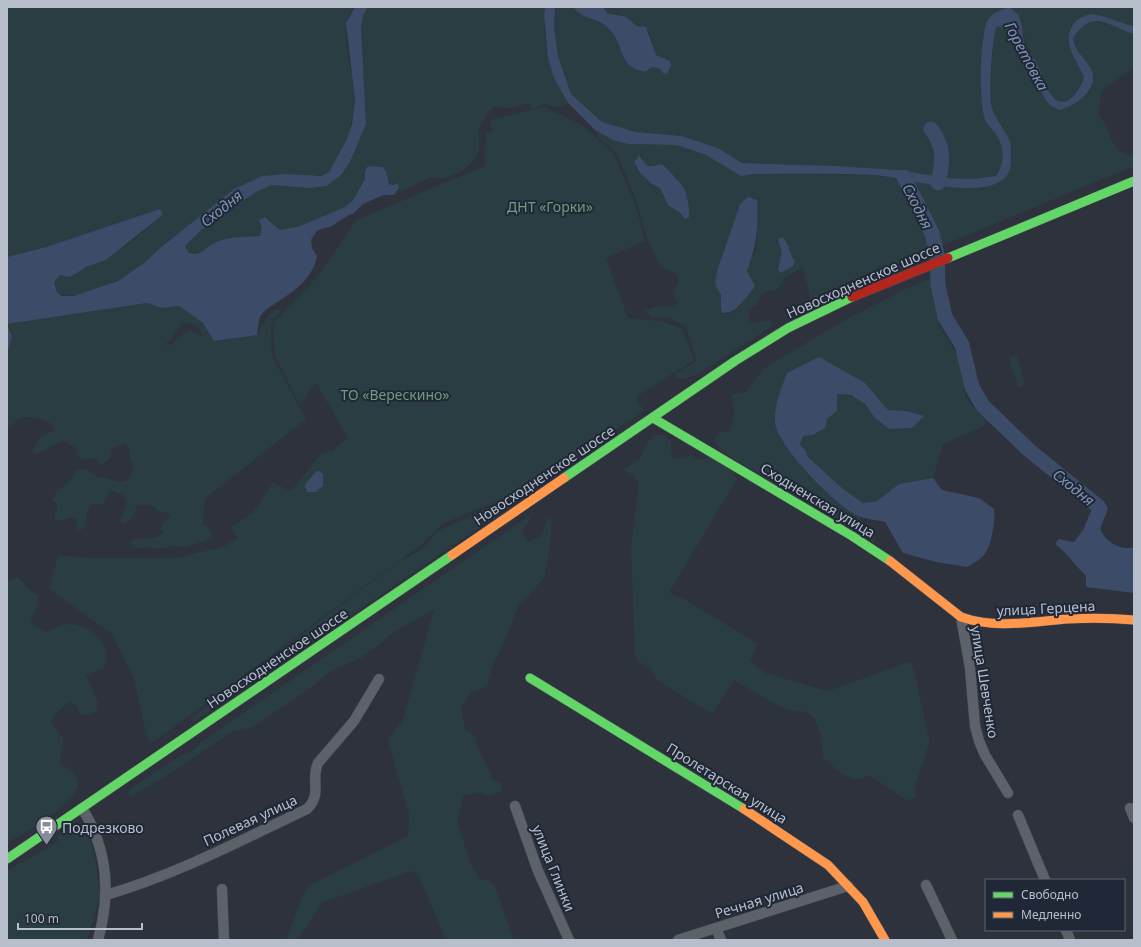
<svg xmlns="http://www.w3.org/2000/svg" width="1141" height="947" viewBox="0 0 1141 947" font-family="'Noto Sans',sans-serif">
<rect width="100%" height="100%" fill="#2d323c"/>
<g fill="#2a3d42" fill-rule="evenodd">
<path d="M7 7H355C335 33 356 72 354 102 353 124 346 146 335 165 321 187 284 169 261 177 242 183 227 195 212 207 195 220 178 232 162 246 156 251 151 258 144 263 128 277 76 306 57 292L54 282 60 275 70 276 88 266 106 260 143 232 163 213 160 210 46 247 7 257Z"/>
<path d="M368 7H545C540 41 553 74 568 103L559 108 543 104 532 110 544 107 581 124 613 153 635 203 645 241 606 258 628 318 660 321 682 328 694 360 636 397 644 411 526 489 442 524 422 544 152 743 147 737 134 678 111 633 49 589 58 555 92 558H176L222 547 238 538 231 528 253 512 273 483 291 491 321 454H326L328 450 332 451 348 438 316 383 300 405 275 356 273 323 319 275 356 220 485 166 486 133 493 131 490 120 532 110 529 103 511 108 493 107C489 114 481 121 479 128 477 134 481 142 479 149 475 167 448 183 431 177 424 180 403 192 398 192L399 188 398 183 389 184 386 171 368 166 365 170V179L353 200 345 207 300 226 280 230 269 219 260 235C240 238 218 237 203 252L189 253 185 246 200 231 256 192 272 185 309 188 350 162 366 124 361 28 363 16Z"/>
<path d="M555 7H573C584 21 597 17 609 29 626 46 616 66 645 72L652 67 661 69 667 74 671 66 665 60 656 55 649 31 617 14 607 13 603 7H1134V26L1091 14 1069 29 1073 54 1084 77C1079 92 1064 115 1049 92 1044 84 1042 74 1038 66 1032 54 1024 47 1024 33L987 21 986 121 997 136 1002 148V165L996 176 972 179 946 178 899 170 837 166 742 163 718 148 682 136 636 132 602 122 571 94 558 56 554 27Z"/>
<path d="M1095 21 1111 23 1134 34V67L1102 90 1098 113 1106 126 1111 139 1119 151 1129 156 1134 154V166L811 300 803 267 786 277 778 289 774 291 764 292 761 295 758 304 747 311 750 314 748 318 750 323 768 320 772 321V325L768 329 698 374 684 379 675 378 676 373 697 361 686 327 670 318 651 317 645 310C649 309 651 308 655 307 665 305 671 310 679 301L675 299 673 290 679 282 678 277 675 273 666 270 659 264 647 239 637 202 616 152 599 139 595 130 613 140 628 144 676 145 704 154 741 176 753 174 876 175 940 185 1000 182 1009 140C1002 129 993 117 991 103 990 89 992 38 997 26L1010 31 1045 99 1077 103 1090 67 1080 57 1073 38 1086 23ZM639 155C648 169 648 166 663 164L666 167 685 189 688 202 681 216 679 212 668 205 660 188 648 180 635 167ZM740 204 758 210 756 248 747 271 754 284 751 292 740 307 728 314 721 310V295L715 282 718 268Z"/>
<path d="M932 278 939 326 958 356 966 399 986 420 983 427 943 444 933 478 899 484 877 501 863 503 842 488 807 456 806 451 800 444 803 436 813 435 825 428 828 418 837 411V394C857 395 863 400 874 417L906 411 888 410 865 383 775 404 820 487 858 516 873 532 874 543C841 522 808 502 775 482 754 469 727 461 714 439L720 432 730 431 734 413 732 394 746 392 763 369 834 326 905 289Z"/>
<path d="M147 303 162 308 179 306 203 323 210 332 223 341C232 336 246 338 257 335L268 315 276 309 280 310C278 317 272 319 271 326L272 356 306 419 206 498 204 502 203 525 208 527 213 535 210 539 186 547 172 546 158 549 149 547 135 548 131 546V541C142 536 154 541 163 533L161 528 163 523 170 517C167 512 165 511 159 512 150 504 147 503 136 506L135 515 125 524 120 521C129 503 132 494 109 491L105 501 102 504H92L87 512 86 526 78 532 76 528 77 519 73 517 60 521 55 520 54 516 58 507 56 502 52 501C55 488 68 486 73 477 74 474 74 472 77 469 86 468 88 471 95 475 98 477 103 477 107 478 122 483 129 485 134 467 133 464 131 461 130 458 128 451 132 448 124 443L112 449 110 458 102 465 98 463 97 458 83 460 79 458 77 449 65 441C52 442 45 454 35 454L33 450C38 440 42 432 55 431L50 423C41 419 25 413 16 421 13 424 12 428 7 429V353L12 337 7 324ZM182 323C194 323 199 325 203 337L189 330 170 345H164L171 340Z"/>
<path d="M1016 354 1025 385 1018 387 1009 357Z"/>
<path d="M655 435H664L671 442 672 459 691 455 699 460 709 457 732 470 737 479 670 591 672 595 684 599 758 644 750 661 765 673 828 691 906 663H910L913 667 930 742 915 786 916 797 908 801 869 775C867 776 863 778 861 779 848 782 831 765 823 757L821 735 814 718 806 712 788 710 771 702 734 680 712 714 657 680C653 670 649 665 638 662L635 654 631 549 639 483 633 475 623 470 639 459 648 442Z"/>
<path d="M504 501H509L510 505 504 511 195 721 190 719 314 625 397 563 423 548 430 541 435 532Z"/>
<path d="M533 513 522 532 529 542 541 536 549 516 552 522 549 553 544 578 529 595 519 604 504 643 493 665 487 687 471 693 461 707 465 730 475 736C477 752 488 763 492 779L501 782 502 791 490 796 480 793 464 795 457 821 470 862 479 879 489 880 495 886 514 940H446L419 876 411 871 321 903 307 927 296 940H286L304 892 310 885 408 836 409 815 388 739 403 720 434 610 399 629 361 658 333 670 302 694 253 727 233 731 166 776 131 797 128 794 131 788 177 758 195 749 201 742Z"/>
<path d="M18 577 30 591 37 595 39 604 30 622 38 628 47 632C53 629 61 624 67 624 91 624 115 644 104 668L86 675 97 700 98 709 91 715H81L77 707 70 701 56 714 51 722 61 737H63C64 746 60 753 60 763 67 768 77 773 78 783 81 801 22 835 7 843V580L10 581Z"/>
<path d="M79 825 90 839 96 863 100 897 87 940H7V871C24 860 41 853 58 841V836L69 826Z"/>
</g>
<g fill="#3c4b67">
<path d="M355 7H368L363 16 361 28 366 124 350 162 342 174 327 186 309 188 272 185 256 192 200 231 185 246 189 253C202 256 202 250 211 245 224 236 245 237 260 236L262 228 259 220 265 217 280 230 300 226 345 207 353 200 365 179V170L368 166 382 167 386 171 389 184 393 185 398 183 399 188 394 195H384L372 200 363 204 353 214 349 215 330 227 321 229 317 231 311 240 312 248 317 256C313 279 294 291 276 303 270 307 263 311 260 317 258 322 258 330 257 335L214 341 203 323 179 306 162 308 147 303 7 324 12 337 7 353V257L46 247 160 209 163 213 160 217 106 260 88 266 70 277 60 275 54 282 57 292 62 296H74L118 281 144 263 161 247 234 189 262 176 285 174 321 176 329 172 346 141 352 124 355 100 346 23Z"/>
<path d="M545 7H555L554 27 558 56 571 94 602 122 636 132 682 136 718 148 742 163 837 166 899 170 946 178 972 179 996 176C1004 164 1005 150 997 136 994 131 989 127 986 122 978 105 980 39 987 22 990 13 1001 10 1009 7 1012 9 1016 12 1018 15 1023 24 1022 32 1024 42 1026 50 1035 58 1038 66 1042 74 1044 84 1049 92 1064 115 1079 93 1084 77 1076 59 1059 39 1076 21 1079 18 1088 14 1092 14 1107 16 1120 23 1134 26V34C1108 26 1094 7 1073 38 1076 54 1083 55 1090 67 1102 87 1076 106 1060 110L1051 106 1045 99 1010 31 997 26C992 36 989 92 991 104 994 118 1003 127 1009 139 1011 145 1011 154 1011 160 1013 212 902 176 874 175 834 173 793 174 753 174L741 176 704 154 676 145 628 144 613 140 595 130 568 103 554 78 548 58 544 15Z"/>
<path d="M573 7H603L607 13 626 17 637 26 646 27 656 55 670 61 671 66 667 74 663 73 661 69 652 67 645 72C616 66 626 46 609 29 597 16 585 22 573 7Z"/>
<path d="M639 155C648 169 648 167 662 164 664 165 684 187 684 188 687 194 690 210 689 217L685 219 679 212 668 205 660 188 652 184 641 174 634 163Z"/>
<path d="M748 197 757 200C759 225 756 248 747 271L754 284V288C746 297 737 314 723 313L721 310V295L716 287 715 282 718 268 740 204Z"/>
<path d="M782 237C790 244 788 252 795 261L793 266 781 273 778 270 782 253 778 239Z"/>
<path d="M819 357 865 383 888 410 906 411 924 416 912 428 889 429 874 417 865 404 851 395 837 394V411L828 418 825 428 813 435 803 436 800 444 806 451 807 456 842 488 863 503 877 501 899 484 933 478 942 490 979 498 994 509C996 520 991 547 984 555 980 560 973 563 968 567L936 562 903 553 885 522C877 520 866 519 858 516 837 507 776 445 775 422 774 405 781 389 787 373Z"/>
<path d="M317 471H319L323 474V486L316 492H307L305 487 306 483Z"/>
<path d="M1095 514 1100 517C1095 535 1117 552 1134 547V593L1086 587V576C1075 565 1067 553 1055 544L1059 539 1074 542Z"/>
</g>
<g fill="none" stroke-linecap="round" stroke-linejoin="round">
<g stroke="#3c4b67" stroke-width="15">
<path d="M931 129C945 147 943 162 938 183"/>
<path d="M904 177 932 233 937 254 938 285 945 317 962 345 972 387 983 406 1030 451 1098 506 1100 509 1092 528 1093 534"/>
</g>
<defs>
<g id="street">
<path d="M961 617 970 668 975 726 979 741 985 755 1008 793"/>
<path d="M515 806 538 871 569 940"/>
<path d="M82 808C108 850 111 893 98 940"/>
<path d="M1130 808 1134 818"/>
<path d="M1018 815 1045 880"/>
<path d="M926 885 952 940"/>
<path d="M222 889 224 940"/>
<path d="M106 895C175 875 242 840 307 809 323 793 310 781 318 763L354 721 379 679"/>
<path d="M716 928 721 940"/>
<path d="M1066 930 1070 940"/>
<path d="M678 940 848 886"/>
</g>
<g id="fast">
<path d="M948 258 1134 181"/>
<path d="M653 418 852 536 890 561"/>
<path d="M564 478 735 361 788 328 852 297"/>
<path d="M530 678 744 809"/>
<path d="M7 859 452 555"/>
</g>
<g id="slow">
<path d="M452 555 564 478"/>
<path d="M890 561 961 617C995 629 1031 622 1067 619 1089 618 1112 618 1134 620"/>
<path d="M744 809 828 865 863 902 885 940"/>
</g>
<path id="jam" d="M852 297 948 258"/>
</defs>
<use href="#street" stroke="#494d54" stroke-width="11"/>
<use href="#fast" stroke="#494d54" stroke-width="10"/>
<use href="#slow" stroke="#494d54" stroke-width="10"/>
<use href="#jam" stroke="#494d54" stroke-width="10"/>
<use href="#street" stroke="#5d616a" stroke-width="10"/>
<use href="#fast" stroke="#63d668" stroke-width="9"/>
<use href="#slow" stroke="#ff974d" stroke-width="9"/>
<use href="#jam" stroke="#b3261e" stroke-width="9"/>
</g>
<defs>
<symbol id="bus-pin" viewBox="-11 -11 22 30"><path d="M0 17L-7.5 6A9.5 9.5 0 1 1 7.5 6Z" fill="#878e9a" stroke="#202837"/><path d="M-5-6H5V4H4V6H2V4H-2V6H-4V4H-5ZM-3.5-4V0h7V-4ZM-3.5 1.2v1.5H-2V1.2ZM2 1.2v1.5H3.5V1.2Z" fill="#fff"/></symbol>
</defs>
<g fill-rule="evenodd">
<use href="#bus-pin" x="34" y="814" width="25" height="34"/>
</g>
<g text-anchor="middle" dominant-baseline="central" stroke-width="4" stroke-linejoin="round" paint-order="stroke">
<g font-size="14" fill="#709c7c" stroke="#202837">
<text x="550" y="206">ДНТ «Горки»</text>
<text x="395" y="394">ТО «Верескино»</text>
</g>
<g font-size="14" fill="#b8bfcc" stroke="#202837">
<text transform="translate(863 280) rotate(-24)">Новосходненское шоссе</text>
<text transform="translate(544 475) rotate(-34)">Новосходненское шоссе</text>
<text transform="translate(818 500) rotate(31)">Сходненская улица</text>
<text transform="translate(1046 608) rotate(-3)">улица Герцена</text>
<text transform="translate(277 658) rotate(-34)">Новосходненское шоссе</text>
<text transform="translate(985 682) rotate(81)">улица Шевченко</text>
<text transform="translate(727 783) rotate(32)">Пролетарская улица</text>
<text transform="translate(250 820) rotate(-25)">Полевая улица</text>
<text transform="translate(554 868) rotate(68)">улица Глинки</text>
<text transform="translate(759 900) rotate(-17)">Речная улица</text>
</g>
<g font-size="14" fill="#b8bfcc" stroke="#202837" text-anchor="start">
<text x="62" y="827">Подрезково</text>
</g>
<g font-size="15" font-style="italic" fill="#8093b2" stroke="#202837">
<text transform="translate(1027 56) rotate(62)">Горетовка</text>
<text transform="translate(918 206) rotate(63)">Сходня</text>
<text transform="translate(221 208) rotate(-39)">Сходня</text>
<text transform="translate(1074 487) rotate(39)">Сходня</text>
</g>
</g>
<rect width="1141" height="947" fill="none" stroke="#b8bfcc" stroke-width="16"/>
<rect x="985" y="879" width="140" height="52" fill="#202837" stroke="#5d6473"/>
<rect x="993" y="892" width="20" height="6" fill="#63d668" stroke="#5d6473"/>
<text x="1021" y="899" font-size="12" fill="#b8bfcc">Свободно</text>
<rect x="993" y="912" width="20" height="6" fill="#ff974d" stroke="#5d6473"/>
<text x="1021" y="919" font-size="12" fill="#b8bfcc">Медленно</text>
<path d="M18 923v6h124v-6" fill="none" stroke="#b8bfcc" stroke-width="2"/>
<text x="24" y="923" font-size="12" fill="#b8bfcc" stroke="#202837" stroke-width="3" paint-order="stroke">100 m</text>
</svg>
